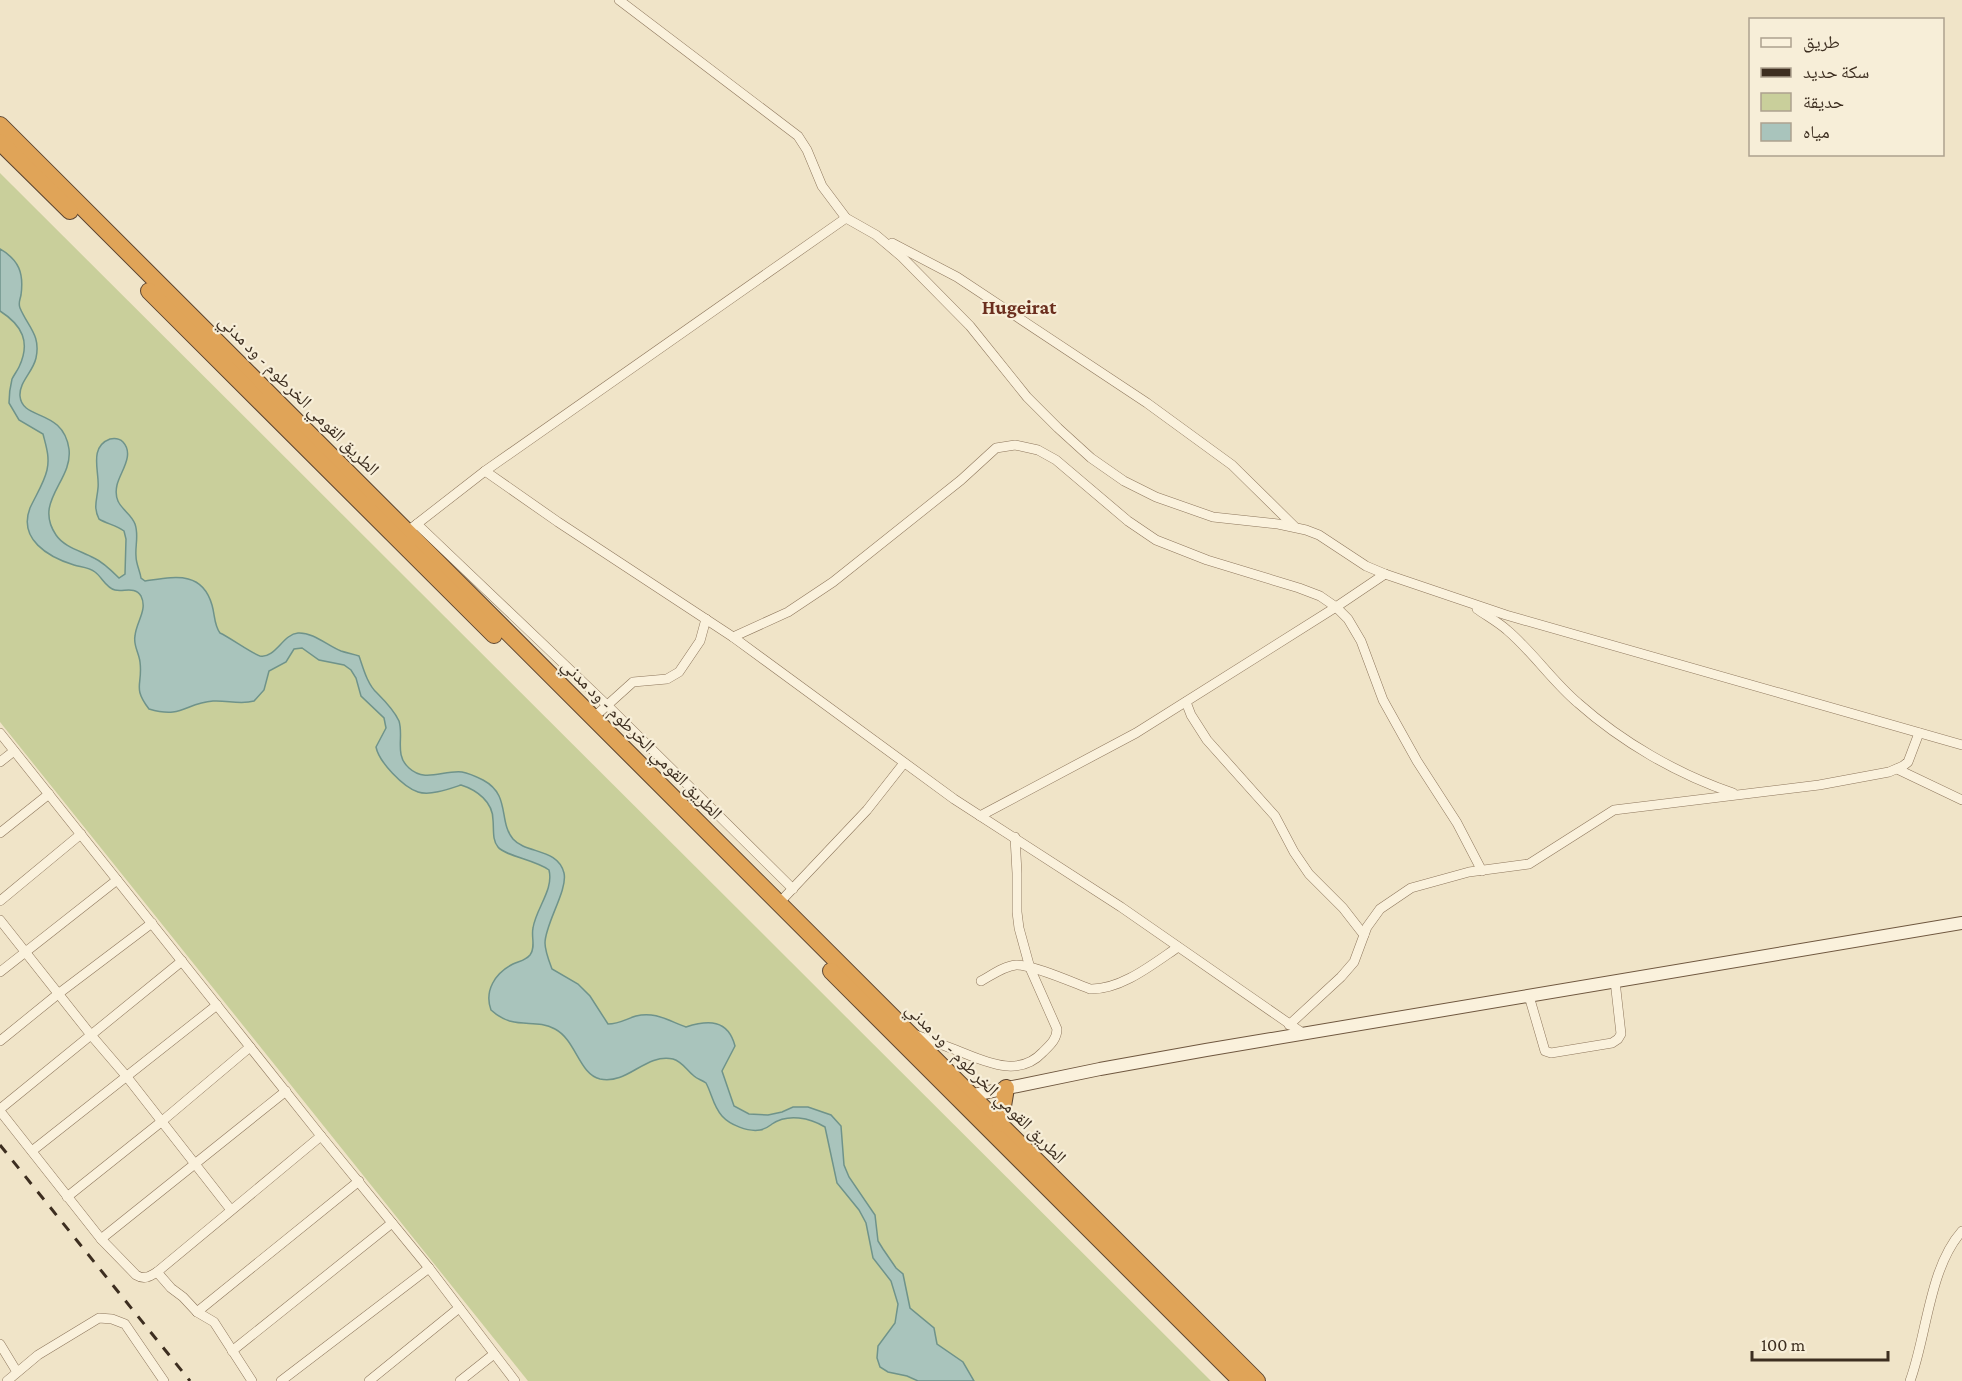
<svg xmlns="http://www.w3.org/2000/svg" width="1962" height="1381" viewBox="0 0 1962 1381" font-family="'Crimson Pro','Noto Naskh Arabic',serif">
<rect width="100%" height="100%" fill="#f0e4c8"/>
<path fill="#c9cf9b" d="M0 173 1211 1381H528L0 722Z"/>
<path fill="#a9c4bc" stroke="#6f938a" stroke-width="1.5" d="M0 249C19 260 24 273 21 295 20 300 18 303 20 308 28 327 41 335 36 358 33 372 19 382 20 396 22 421 63 408 69 449 73 481 33 501 56 535 64 547 81 551 94 558 103 562 112 571 119 578L125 574 126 539 124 531C116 525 107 524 99 519 93 507 97 500 98 488 100 473 88 447 110 439 115 438 120 439 123 442 135 455 120 472 117 485 112 507 130 510 135 524 139 535 135 546 136 556 136 564 140 571 141 578L145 581C174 577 202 570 212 605 215 615 214 625 220 633 229 637 253 654 260 656 275 659 283 634 298 633 313 632 328 646 341 651 347 653 353 654 359 656 363 667 367 684 377 693 385 701 394 710 399 721 404 737 394 755 409 768 425 783 443 770 462 772 468 773 477 777 483 780 511 795 498 821 513 839 526 854 558 848 564 873 568 890 545 924 545 943 545 951 549 961 552 969L578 984 590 996 608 1024C619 1024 626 1019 636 1016 655 1011 669 1021 686 1027 708 1020 728 1019 735 1046L722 1071 734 1106 749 1114 768 1115 782 1112 793 1107H808L831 1115 841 1126 844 1165 849 1177 875 1215 878 1241 883 1249 896 1268 903 1274 910 1308 934 1328 937 1344 963 1362 974 1381H918L907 1376 888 1372 880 1367 877 1358 878 1346 895 1323 898 1304 891 1281 873 1258 866 1223 859 1210 837 1183 825 1127C810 1118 788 1113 772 1124 768 1127 766 1129 760 1130 748 1132 730 1125 722 1116 713 1106 712 1094 706 1083 702 1080 697 1079 694 1076 686 1070 683 1062 673 1059 645 1053 628 1085 600 1079 579 1074 576 1040 555 1029 534 1017 515 1032 491 1010 484 991 495 973 513 964 519 961 525 961 530 955 536 947 531 937 533 928 536 908 554 890 549 870 536 860 505 856 498 847 492 840 494 829 493 820 493 802 477 790 461 785 449 789 430 796 418 792 403 787 379 762 376 747L386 728 384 718 361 696 356 678 351 670 344 665 319 660 302 648 294 649 286 662 269 671 264 690 254 701C240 705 227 700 213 701 185 703 183 719 149 709 132 687 143 685 140 662 139 653 133 645 135 636 136 622 148 610 141 596 135 586 124 592 115 590 106 588 102 577 95 572 89 567 81 567 74 565 48 557 18 539 30 508 36 495 44 483 47 470 50 457 46 446 43 434L19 420 9 403C9 395 10 387 12 379 14 375 17 371 19 367 31 342 22 325 0 311Z"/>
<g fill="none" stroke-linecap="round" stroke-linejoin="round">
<defs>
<g id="street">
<path d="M619 0 798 136 807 150 822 186 846 218 876 235 902 257 970 326 1027 397 1058 428 1091 458 1124 481 1156 497 1213 517 1278 524 1306 530 1319 535 1366 566 1385 574 1506 615 1962 745"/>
<path d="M892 243 957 277 1147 403 1232 465 1294 526"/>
<path d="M485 471 558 522 733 637 954 799 1121 907 1304 1034"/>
<path d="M417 524 608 706 793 889"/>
<path d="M404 534 485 471 846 218"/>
<path d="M1477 609C1487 616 1498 622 1507 630 1533 652 1552 681 1578 703 1622 742 1677 774 1733 793"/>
<path d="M733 637 788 612 833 582 961 480 996 448 1015 445 1038 450 1056 460 1128 521 1156 540 1207 560 1299 588 1320 596 1336 607 1348 619 1361 641 1383 700 1417 761 1457 823 1482 871"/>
<path d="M1186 702 1191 715 1207 740 1275 816 1294 852 1309 874 1343 908 1364 935"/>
<path d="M593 718 633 682 667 679 679 672 700 641 706 619"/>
<path d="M0 733 321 1136 429 1268 515 1381"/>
<path d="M0 762 14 751"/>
<path d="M1897 769 1962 800"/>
<path d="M980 816 1136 733 1336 607 1385 574"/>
<path d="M0 833 49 794"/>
<path d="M0 901 81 834"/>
<path d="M779 903 867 810 904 763"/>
<path d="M0 920 91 1035 127 1077 231 1210"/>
<path d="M0 972 117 880"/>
<path d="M981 981C992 975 1004 966 1016 965 1031 964 1074 983 1090 989 1121 990 1153 964 1178 947"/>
<path d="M1529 996 1545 1051 1551 1053 1612 1043 1618 1039 1621 1034 1615 981"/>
<path d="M1289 1025 1341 977 1354 962 1367 927 1380 909 1411 888 1469 872 1529 864 1614 810 1819 785 1889 772 1903 766 1908 762 1919 733"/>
<path d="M916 1035C929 1040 943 1045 956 1050 984 1061 1018 1079 1043 1052 1050 1045 1057 1039 1057 1029L1030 968 1019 928 1017 912V873L1015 837"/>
<path d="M0 1041 58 994 152 923"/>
<path d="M0 1109 182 961"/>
<path d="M0 1111 101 1239 136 1275C144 1280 149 1277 157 1272L321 1136"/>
<path d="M32 1151 217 1005"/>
<path d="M67 1197 161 1122 250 1047"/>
<path d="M101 1239 286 1091"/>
<path d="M157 1272 171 1288 183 1297 197 1312 214 1322 252 1381"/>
<path d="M197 1312 359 1181"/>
<path d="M0 1344 17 1372"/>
<path d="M232 1351 392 1223"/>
<path d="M7 1381 38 1355 99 1318 112 1319 125 1324 164 1381"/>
<path d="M281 1381 429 1268"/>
<path d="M369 1381 459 1308"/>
<path d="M460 1381 494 1354"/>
<path d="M1910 1381C1927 1335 1929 1268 1962 1231"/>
</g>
<path id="secondary" d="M964 1097 1100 1069 1206 1050 1962 923"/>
<g id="highway">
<path d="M0 125 1257 1381"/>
<path d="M0 142 70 211"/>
<path d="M149 291 494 635"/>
<path d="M831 971 1241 1381"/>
<path d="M1000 1124 1006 1088"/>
</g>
</defs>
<use href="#street" stroke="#8d765c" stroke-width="10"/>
<use href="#secondary" stroke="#6f573f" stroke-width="14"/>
<use href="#highway" stroke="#5b4430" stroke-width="18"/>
<use href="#street" stroke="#faf1dc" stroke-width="9"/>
<use href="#secondary" stroke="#faf1dc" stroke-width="12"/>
<use href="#highway" stroke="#e0a458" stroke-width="16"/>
<path stroke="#3d2e20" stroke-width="3" stroke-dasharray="10 10" stroke-linecap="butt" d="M0 1145 190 1381"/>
</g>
<g text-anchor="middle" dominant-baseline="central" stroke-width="4.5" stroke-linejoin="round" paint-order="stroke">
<g font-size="18" fill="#3d2e20" stroke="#f7eed8">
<text transform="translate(299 395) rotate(45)">الطريق القومي الخرطوم - ود مدني</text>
<text transform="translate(642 739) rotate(45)">الطريق القومي الخرطوم - ود مدني</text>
<text transform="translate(986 1083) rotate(45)">الطريق القومي الخرطوم - ود مدني</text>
</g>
<g font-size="20" font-weight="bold" fill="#6b2e1e" stroke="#f7eed8">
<text x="1019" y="307">Hugeirat</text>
</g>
</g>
<rect x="1749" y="18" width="195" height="138" fill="#f7eed8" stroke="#ada18e" stroke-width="1.5"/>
<rect x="1761" y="38" width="30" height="9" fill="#faf1dc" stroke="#ada18e" stroke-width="1.5"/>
<text x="1803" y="48" font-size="18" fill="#3d2e20">طريق</text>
<rect x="1761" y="68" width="30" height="9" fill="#3d2e20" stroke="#ada18e" stroke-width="1.5"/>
<text x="1803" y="78" font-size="18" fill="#3d2e20">سكة حديد</text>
<rect x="1761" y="93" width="30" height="18" fill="#c9cf9b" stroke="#ada18e" stroke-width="1.5"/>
<text x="1803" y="108" font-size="18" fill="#3d2e20">حديقة</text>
<rect x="1761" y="123" width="30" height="18" fill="#a9c4bc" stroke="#ada18e" stroke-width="1.5"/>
<text x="1803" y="138" font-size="18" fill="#3d2e20">مياه</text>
<path d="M1752 1351v9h136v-9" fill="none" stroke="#3d2e20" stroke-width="3"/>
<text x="1761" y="1351" font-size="18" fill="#3d2e20" stroke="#f7eed8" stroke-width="4.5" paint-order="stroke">100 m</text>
</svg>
